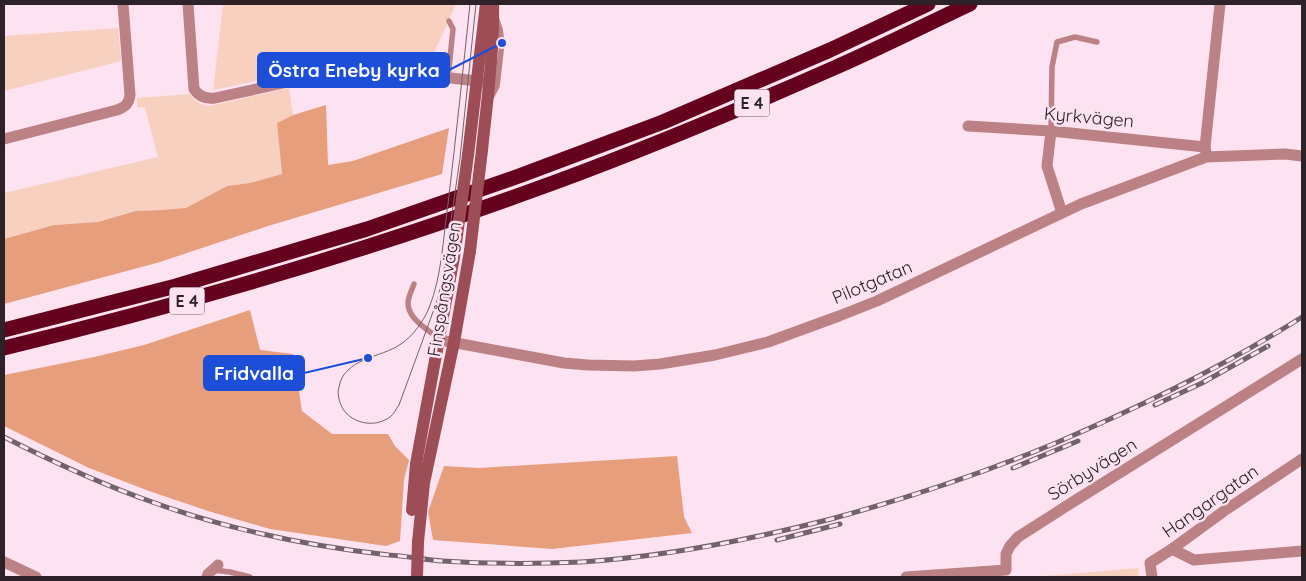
<svg xmlns="http://www.w3.org/2000/svg" width="1306" height="581" viewBox="0 0 1306 581" font-family="Quicksand,sans-serif">
<rect width="100%" height="100%" fill="#fde3f1"/>
<g fill="#f7d0c0">
<path d="M223 4H456L427 69 331 55 329 66 213 90Z"/>
<path d="M118 28 121 61 4 91V36Z"/>
<path d="M289 88 293 115 277 123 282 174 250 183 227 186 186 208 161 210 136 211 98 222 54 225 4 239V193L158 157 145 108 137 107V98L190 94C195 101 200 105 209 106Z"/>
<path d="M1138 568 1139 577H1032Z"/>
</g>
<g fill="#e79e7d">
<path d="M326 105 328 165 353 161 449 128 442 174 268 226 160 262 4 304V239L54 225 98 222 136 211 161 210 186 208 227 186 250 183 282 174 277 123 293 115Z"/>
<path d="M250 310 260 350 293 354 302 411 332 434H388L395 446 409 460 404 480 400 541 386 546 270 529 208 511 149 491 89 468 4 426V375L94 357 144 345Z"/>
<path d="M677 456 684 517 692 533 552 549 433 540 428 512 444 466 479 468Z"/>
</g>
<g fill="none" stroke-linecap="round" stroke-linejoin="round">
<g stroke="#bb8185" stroke-width="5.5">
<path d="M448 78 453 29 449 21"/>
<path d="M492 96 497 86 502 43 500 29 497 20"/>
<path d="M1051 131 1052 67 1057 42 1075 37 1097 42"/>
<path d="M414 284C412 290 408 297 408 303 408 319 427 329 438 338"/>
<path d="M213 570 230 572 250 577"/>
</g>
<g stroke="#bb8185" stroke-width="11">
<path d="M188 4 194 89C199 97 206 99 215 98L343 70 392 71 485 82"/>
<path d="M968 126 1051 131 1205 147"/>
<path d="M1051 131 1047 166 1062 213"/>
<path d="M4 139 117 110C125 107 129 104 130 95L123 4"/>
<path d="M1206 153 1205 147 1220 4"/>
<path d="M440 340 564 363 588 365 634 366 660 364 715 355 768 342 839 316 877 301 1081 204 1206 157 1285 154 1302 156"/>
<path d="M1172 549 1194 560 1302 551"/>
<path d="M4 562 36 577"/>
<path d="M207 577 208 574 218 565"/>
<path d="M906 577 1006 570V554L1010 546 1018 537 1076 500 1302 359"/>
<path d="M1152 577 1150 563 1172 549 1224 511 1302 459"/>
</g>
<g stroke="#9d4d55" stroke-width="12">
<path d="M482 150C487 101 494 53 493 4"/>
<path d="M468 155 486 4"/>
<path d="M412 510 416 464 454 257"/>
<path d="M418 542 424 483 454 342 470 251"/>
</g>
<g stroke="#65031e" stroke-width="15">
<path d="M4 330 176 286 367 229 519 176 663 122 830 50 928 4"/>
<path d="M4 348C181 305 357 254 528 192 632 155 734 112 834 68 880 48 925 25 970 4"/>
</g>
<path stroke="#72636b" stroke-width="1" d="M470 4C463 70 456 137 448 204 443 238 442 276 429 308 423 322 413 336 401 344 381 358 344 358 339 387 337 394 339 402 343 409 353 424 375 428 390 417 394 414 396 409 399 405L437 301 443 276 460 158 476 4"/>
<defs>
<g id="rail">
<path d="M1155 405 1202 383 1268 346"/>
<path d="M4 437C53 462 103 485 155 503 230 530 309 546 389 555 407 556 425 560 443 561 489 564 535 564 581 562 665 557 749 540 831 519 908 498 984 473 1058 442 1142 406 1225 366 1302 317"/>
<path d="M1013 468 1078 441"/>
<path d="M777 540 840 524"/>
</g>
</defs>
<use href="#rail" stroke="#72636b" stroke-width="5"/>
<use href="#rail" stroke="#fde3f1" stroke-width="3" stroke-dasharray="9" stroke-linecap="butt"/>
<g stroke="#9d4d55" stroke-width="12">
<path d="M470 251 482 150"/>
<path d="M454 257 468 155"/>
<path d="M417 577 418 542"/>
</g>
</g>
<g text-anchor="middle" dominant-baseline="central" stroke-width="5" stroke-linejoin="round" paint-order="stroke">
<g fill="#fde3f1" stroke="#6b5c64" stroke-width="1">
<rect x="734.5" y="89.5" width="35" height="27" rx="4"/>
<rect x="169.5" y="287.5" width="35" height="27" rx="4"/>
</g>
<g font-size="16" font-weight="bold" fill="#2c2227">
<text x="752" y="103">E 4</text>
<text x="187" y="301">E 4</text>
</g>
<g font-size="18" fill="#2c2227" stroke="#fde3f1">
<text transform="translate(1089 117) rotate(5)">Kyrkvägen</text>
<text transform="translate(872 282) rotate(-23)">Pilotgatan</text>
<text transform="translate(444 289) rotate(-81)">Finspångsvägen</text>
<text transform="translate(1092 469) rotate(-32)">Sörbyvägen</text>
<text transform="translate(1210 501) rotate(-35)">Hangargatan</text>
</g>
</g>
<path fill="none" stroke="#1d4ed8" stroke-width="2" d="M502 43L449 70M368 358L304 373"/>
<g fill="#1d4ed8" stroke="#fde3f1" stroke-width="2">
<circle cx="502" cy="43" r="5"/>
<circle cx="368" cy="358" r="5"/>
</g>
<g fill="#1d4ed8" stroke="#1d4ed8" stroke-width="2">
<rect x="258" y="53" width="191" height="34" rx="5"/>
<rect x="204" y="356" width="100" height="34" rx="5"/>
</g>
<g font-size="19" text-anchor="middle" font-weight="bold" fill="#fff">
<text x="354" y="77">Östra Eneby kyrka</text>
<text x="254" y="380">Fridvalla</text>
</g>
<rect width="1306" height="581" fill="none" stroke="#2c2227" stroke-width="10"/>
</svg>
